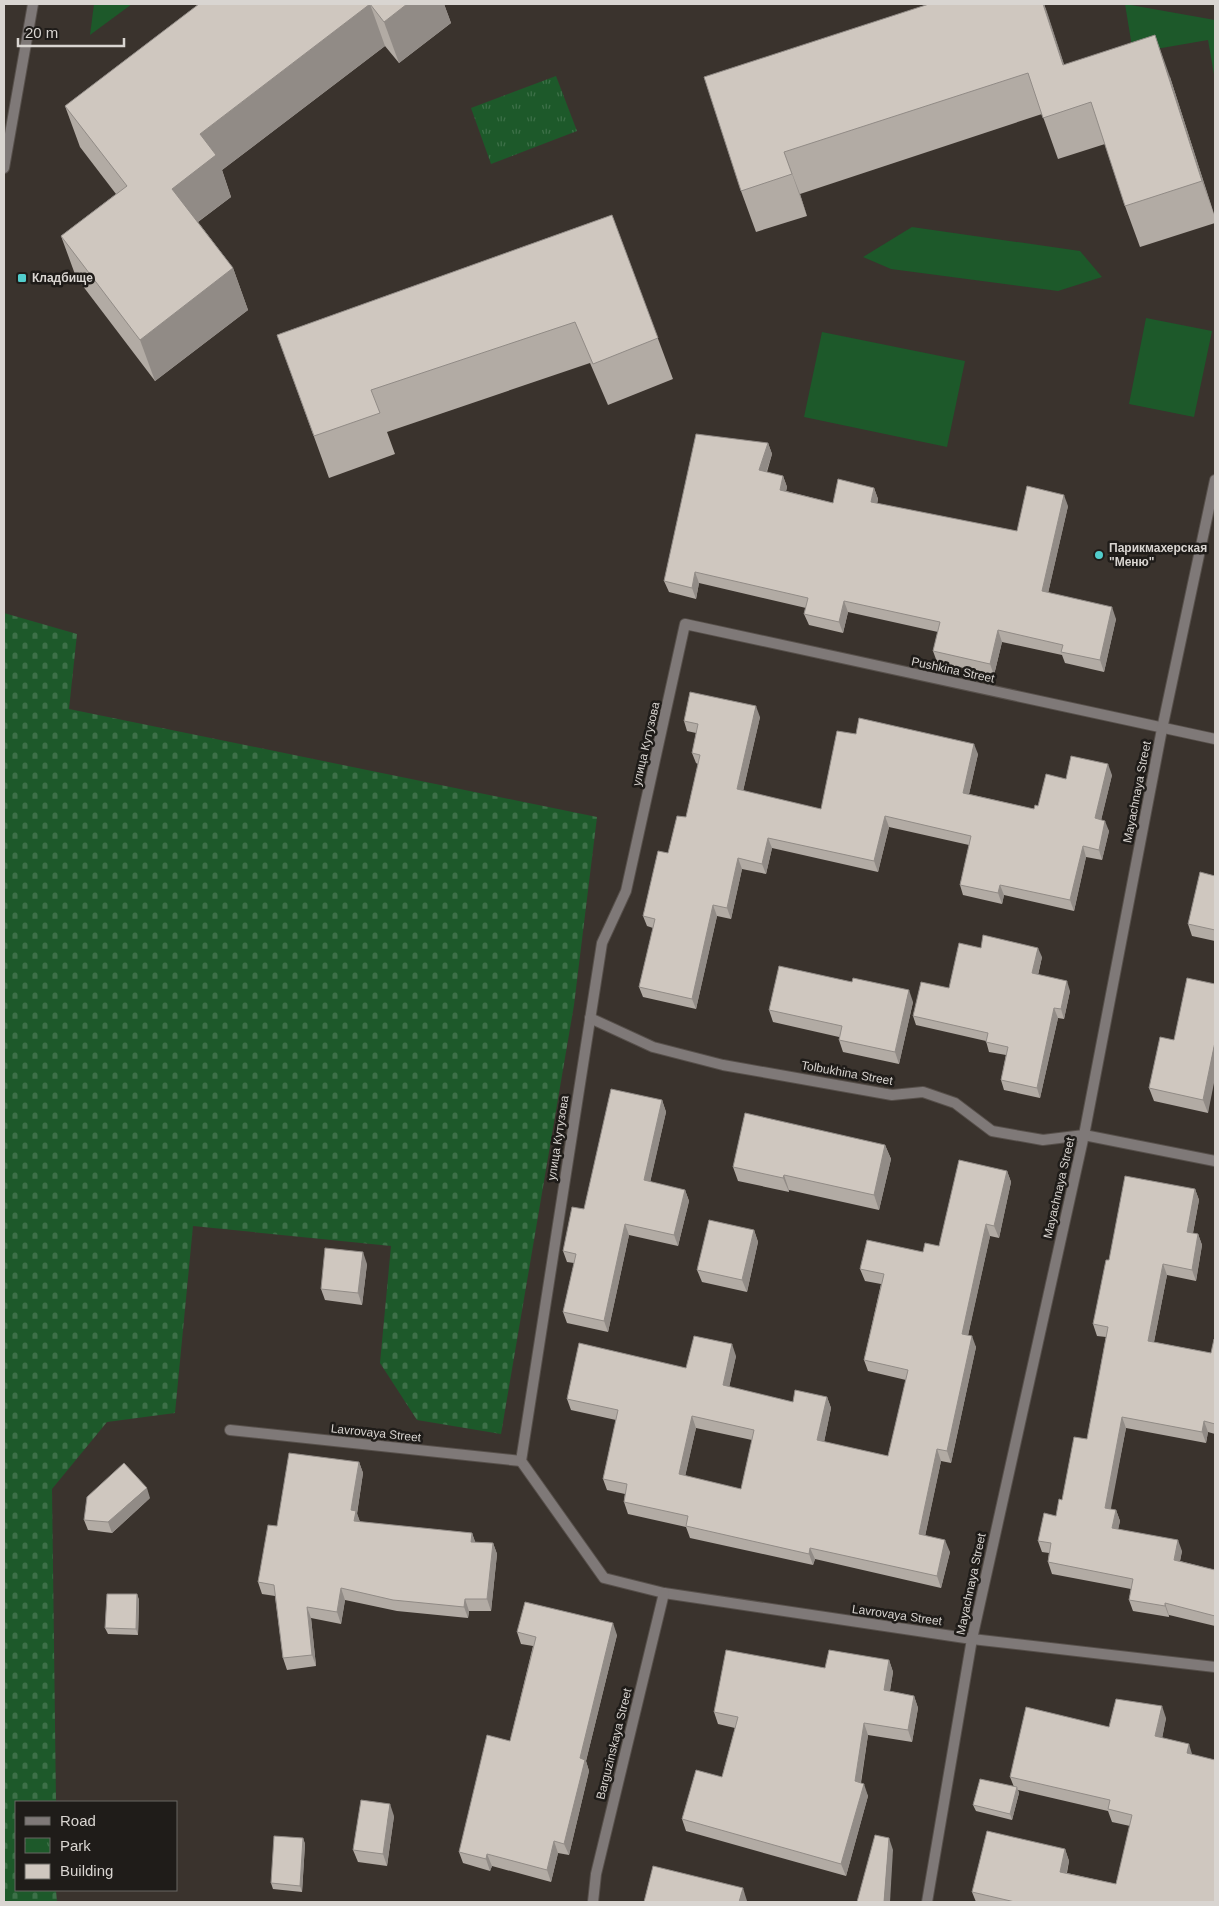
<svg xmlns="http://www.w3.org/2000/svg" width="1219" height="1906" viewBox="0 0 1219 1906" font-family="Arial,sans-serif">
<defs>
<pattern id="cemetery-stones" width="16" height="16" patternUnits="userSpaceOnUse" patternTransform="scale(1.25)"><rect width="16" height="16" fill="#1d592a"/><path d="M2 7V4a2 2 0 0 1 4 0v3zM10 15v-3a2 2 0 0 1 4 0v3z" fill="#3d7048"/></pattern>
<pattern id="park-tufts" width="24" height="20" patternUnits="userSpaceOnUse" patternTransform="scale(1.25)"><rect width="24" height="20" fill="#1d592a"/><path d="M3 7l-1-3M5 7V3M7 7l1-3M15 17l-1-3M17 17v-4M19 17l1-3" fill="none" stroke="#3d7048"/></pattern>
</defs>
<rect width="100%" height="100%" fill="#3a332d"/>
<g fill="#1d592a">
<path d="M94 4H132L90 35Z"/>
<path d="M1125 4 1215 20V80L1208 40 1133 53Z"/>
<path d="M912 227 1080 251 1102 277 1058 291 891 269 863 257Z"/>
<path d="M1146 318 1212 331 1194 417 1129 404Z"/>
<path d="M822 332 965 361 947 447 804 417Z"/>
</g>
<path fill="url(#cemetery-stones)" d="M4 613 77 634 69 709 597 817 574 1005 501 1434 417 1420 380 1363 391 1246 193 1226 175 1413 107 1422 52 1489 56 1802H16V1890H56L57 1902H4Z"/>
<path fill="url(#park-tufts)" d="M556 76 577 131 491 164 471 108Z"/>
<g fill="none" stroke-linecap="round" stroke-linejoin="round">
<defs>
<g id="minor">
<path d="M4 168 33 4"/>
<path d="M1215 739 685 624 626 891 602 943 521 1461 604 1578 664 1593 972 1639 1215 1667"/>
<path d="M590 1018 653 1047 723 1065 892 1095 923 1092 955 1103 992 1131 1043 1140 1084 1135 1215 1161"/>
<path d="M230 1430 521 1461"/>
<path d="M593 1902 596 1874 664 1593"/>
<path d="M927 1902 972 1639 1084 1135 1162 729 1215 480"/>
</g>
</defs>
<use href="#minor" stroke="#57504b" stroke-width="12"/>
<use href="#minor" stroke="#7f7978" stroke-width="10"/>
</g>
<g fill="#b2aba4" fill-rule="evenodd">
<path d="M199 4H444L451 23 399 63 385 46 222 170 231 197 198 222 233 268 248 310 155 381 76 277 61 236 116 194 80 147 65 106Z"/>
<path d="M929 4H1044L1064 65 1170 77 1215 217V223L1140 247 1125 206 1105 144 1058 159 1042 114 800 194 807 216 756 232 741 191Z"/>
<path d="M612 215 673 379 608 405 590 363 387 432 395 454 329 478 277 335Z"/>
<path d="M768 443 772 454 767 472 783 476 787 487 786 491 833 503 874 488 878 499 877 504 1017 531 1068 506 1048 593 1116 619 1104 672 1065 663 1062 655 1002 642 994 675 937 662 933 651 938 632 848 612 843 633 809 625 804 614 806 608 699 583 696 599 669 592 664 581Z"/>
<path d="M760 717 743 791 821 809 856 734 978 754 969 794 1034 809 1066 779 1112 775 1101 820 1109 831 1102 860 1086 857 1074 911 1004 895 1002 904 963 895 960 885 969 845 889 827 878 872 772 848 766 874 742 869 731 919 717 916 696 1009 643 997 639 987 653 928 647 926 643 916 668 853 686 817 698 764 696 763 692 753 696 733 687 731 684 721Z"/>
<path d="M1215 876V941L1192 936 1188 924Z"/>
<path d="M981 948 1042 957 1038 975 1070 991 1064 1019 1058 1018 1040 1098 1004 1090 1001 1080 1006 1055 989 1052 986 1041 916 1025 913 1016 949 988Z"/>
<path d="M1215 984 1208 1113 1154 1101 1149 1088 1174 1040Z"/>
<path d="M913 1002 899 1064 843 1052 839 1040V1037L773 1022 769 1010Z"/>
<path d="M662 1100 666 1112 650 1182 685 1190 689 1201 678 1246 629 1235 608 1332 567 1323 563 1312 574 1263 567 1262 563 1251 584 1209Z"/>
<path d="M885 1145 891 1159 879 1210 789 1190V1192L738 1181 733 1167Z"/>
<path d="M1007 1171 1011 1182 999 1238 990 1236 968 1335 976 1347 951 1463 941 1461 925 1536 950 1552 941 1588 815 1559 813 1565 690 1538 686 1527 628 1514 624 1502 625 1494 607 1490 603 1479 616 1420 571 1410 567 1399 736 1356 729 1387 793 1402 827 1397 831 1408 824 1442 888 1456 906 1380 868 1371 864 1360 881 1284 865 1281 860 1269 923 1252 939 1246ZM696 1428 752 1440 741 1489 685 1476Z"/>
<path d="M1195 1189 1199 1200 1193 1233 1198 1234 1202 1245 1196 1281 1167 1275 1154 1342 1211 1353 1215 1339V1434L1208 1432 1206 1443 1126 1428 1110 1509 1116 1510 1120 1521 1118 1529 1182 1551 1180 1561 1215 1570V1626L1169 1615V1617L1133 1611 1129 1600 1131 1589 1052 1574 1048 1562 1049 1553 1042 1552 1038 1541 1056 1516 1062 1500 1087 1439 1106 1337 1097 1336 1093 1324 1109 1260Z"/>
<path d="M754 1230 758 1242 747 1292 702 1282 697 1270Z"/>
<path d="M367 1264 362 1305 325 1300 321 1289Z"/>
<path d="M359 1462 363 1473 357 1514 360 1522 472 1533 475 1542 493 1543 497 1554 491 1611H469L468 1618 397 1611 345 1600 341 1624 311 1618 316 1666 287 1670 283 1658 275 1596 262 1594 258 1582 277 1526Z"/>
<path d="M150 1498 112 1533 88 1530 84 1520Z"/>
<path d="M137 1594 139 1600 138 1635 108 1634 105 1628Z"/>
<path d="M517 1632 617 1635 586 1761 589 1771 569 1855 558 1853 551 1882 492 1866 490 1871 463 1863 459 1852 510 1741 533 1646 521 1644Z"/>
<path d="M889 1660 893 1672 890 1691 914 1696 918 1708 912 1742 868 1735 861 1783 868 1796 846 1876 686 1831 682 1819 722 1777 735 1728 718 1724 714 1712 825 1668Z"/>
<path d="M1166 1718 1162 1738 1215 1902H976L972 1892 1065 1849 1069 1861 1067 1873 1116 1884 1130 1826 1112 1822 1108 1811 1018 1790 1019 1793 1012 1820 976 1811 973 1805 1014 1787 1010 1777 1109 1727Z"/>
<path d="M394 1816 387 1866 358 1862 353 1850Z"/>
<path d="M303 1838 305 1844 302 1892 273 1889 271 1883Z"/>
</g>
<g fill="#918b86">
<path d="M370 4 385 46 222 170 231 197 187 230 172 189 200 134Z"/>
<path d="M407 4H444L451 23 399 63 384 22Z"/>
<path d="M1043 4H1044L1047 12 1078 107 1063 65Z"/>
<path d="M1155 35 1170 77 1215 218 1202 181Z"/>
<path d="M784 152 800 194 807 216 792 174Z"/>
<path d="M233 268 248 310 155 381 140 340Z"/>
<path d="M768 443 772 454 763 482 759 470Z"/>
<path d="M783 476 787 487 784 501 780 490Z"/>
<path d="M874 488 878 499 875 513 871 502Z"/>
<path d="M1064 495 1068 506 1046 602 1042 591Z"/>
<path d="M695 572 699 583 696 599 692 588Z"/>
<path d="M844 601 848 612 843 633 839 622Z"/>
<path d="M1112 607 1116 619 1104 672 1100 660Z"/>
<path d="M998 630 1002 642 994 675 990 664Z"/>
<path d="M756 706 760 717 741 800 737 789Z"/>
<path d="M974 744 978 754 967 803 963 793Z"/>
<path d="M1108 764 1112 775 1099 829 1095 818Z"/>
<path d="M885 816 889 827 878 872 874 861Z"/>
<path d="M1105 821 1109 831 1102 860 1099 850Z"/>
<path d="M768 838 772 848 766 874 762 864Z"/>
<path d="M1083 846 1086 857 1074 911 1070 900Z"/>
<path d="M738 858 742 869 731 919 727 908Z"/>
<path d="M1000 885 1004 895 1002 904 998 893Z"/>
<path d="M713 905 717 916 696 1009 692 999Z"/>
<path d="M1038 948 1042 957 1036 983 1032 973Z"/>
<path d="M1067 981 1070 991 1064 1019 1061 1009Z"/>
<path d="M909 990 913 1002 899 1064 895 1052Z"/>
<path d="M1054 1008 1058 1018 1040 1098 1037 1088Z"/>
<path d="M1215 1042V1078L1208 1113 1203 1100Z"/>
<path d="M662 1100 666 1112 648 1192 644 1180Z"/>
<path d="M885 1145 891 1159 879 1210 874 1195Z"/>
<path d="M1007 1171 1011 1182 999 1238 994 1226Z"/>
<path d="M784 1175 789 1190V1192L783 1178Z"/>
<path d="M1195 1189 1199 1200 1191 1243 1187 1232Z"/>
<path d="M685 1190 689 1201 678 1246 674 1235Z"/>
<path d="M625 1224 629 1235 608 1332 604 1321Z"/>
<path d="M986 1224 990 1236 966 1345 962 1334Z"/>
<path d="M754 1230 758 1242 747 1292 742 1280Z"/>
<path d="M1198 1234 1202 1245 1196 1281 1192 1270Z"/>
<path d="M363 1252 367 1264 362 1305 358 1293Z"/>
<path d="M1163 1264 1167 1275 1152 1352 1148 1341Z"/>
<path d="M972 1336 976 1347 951 1463 947 1451Z"/>
<path d="M732 1344 736 1356 727 1397 723 1385Z"/>
<path d="M827 1397 831 1408 822 1452 817 1440Z"/>
<path d="M692 1416 696 1428 683 1486 679 1474Z"/>
<path d="M1122 1417 1126 1428 1109 1519 1105 1508Z"/>
<path d="M1204 1421 1208 1432 1206 1443 1202 1432Z"/>
<path d="M937 1449 941 1461 923 1546 919 1534Z"/>
<path d="M359 1462 363 1473 357 1513 360 1522 354 1521 351 1510Z"/>
<path d="M147 1488 150 1498 112 1533 108 1522Z"/>
<path d="M1116 1510 1120 1521 1116 1539 1112 1528Z"/>
<path d="M472 1533 476 1544 471 1542Z"/>
<path d="M945 1540 950 1552 941 1588 937 1576Z"/>
<path d="M1178 1540 1182 1551 1178 1571 1174 1560Z"/>
<path d="M493 1543 497 1554 491 1611 487 1599Z"/>
<path d="M810 1548 815 1559 813 1565 809 1554Z"/>
<path d="M341 1588 345 1600 341 1624 337 1612Z"/>
<path d="M137 1594 139 1600 138 1635 136 1629Z"/>
<path d="M465 1599 469 1611 468 1618 464 1607Z"/>
<path d="M1165 1603 1169 1615V1617L1165 1606Z"/>
<path d="M307 1607 311 1618 316 1666 312 1655Z"/>
<path d="M613 1623 617 1635 586 1761 589 1771 569 1855 564 1844 580 1758Z"/>
<path d="M889 1660 893 1672 888 1702 884 1690Z"/>
<path d="M914 1696 918 1708 912 1742 908 1730Z"/>
<path d="M1162 1706 1166 1718 1160 1749 1155 1736Z"/>
<path d="M864 1723 868 1735 859 1793 855 1781Z"/>
<path d="M1189 1744 1193 1757 1187 1753Z"/>
<path d="M864 1784 868 1796 846 1876 841 1864Z"/>
<path d="M1017 1787 1019 1793 1012 1820 1010 1814Z"/>
<path d="M390 1804 394 1816 387 1866 383 1854Z"/>
<path d="M303 1838 305 1844 302 1892 300 1886Z"/>
<path d="M889 1838 893 1850 890 1902H884Z"/>
<path d="M554 1841 558 1853 551 1882 547 1870Z"/>
<path d="M1065 1849 1069 1861 1064 1884 1060 1872Z"/>
<path d="M487 1854 492 1866 490 1871 486 1859Z"/>
<path d="M743 1888 747 1901V1902H739Z"/>
</g>
<g fill="#cfc7bf" stroke="#918b86" fill-rule="evenodd">
<path d="M199 4H407L384 22 370 4 200 134 216 155 172 189 233 268 140 340 61 236 127 186 65 106Z"/>
<path d="M929 4H1043L1063 65 1155 35 1202 181 1125 206 1091 102 1043 118 1028 73 784 152 792 174 741 191 704 77Z"/>
<path d="M612 215 658 338 593 364 575 322 371 390 380 413 314 436 277 335Z"/>
<path d="M696 434 768 443 759 470 783 476 780 490 833 503 838 479 874 488 871 502 1017 531 1027 486 1064 495 1042 591 1112 607 1100 660 1061 652 1063 645 998 630 990 664 933 651 940 622 844 601 839 622 804 614 808 598 695 572 692 588 664 581Z"/>
<path d="M690 692 756 706 737 789 821 809 837 731 856 734 859 718 974 744 963 793 1034 809 1035 805 1038 806 1046 774 1066 779 1071 756 1108 764 1095 818 1105 821 1099 850 1083 846 1070 900 1000 885 998 893 960 885 971 836 885 816 874 861 768 838 762 864 738 858 727 908 713 905 692 999 639 987 655 919 643 916 658 851 668 853 677 816 686 817 700 755 692 753 698 724 684 721Z"/>
<path d="M1200 872 1215 876V930L1188 924Z"/>
<path d="M983 935 1038 948 1032 973 1067 981 1061 1009 1054 1008 1037 1088 1001 1080 1008 1047 986 1042 988 1033 913 1016 921 982 949 988 959 943 981 948Z"/>
<path d="M779 966 852 982 853 978 909 990 895 1052 839 1040 842 1026 769 1010Z"/>
<path d="M1187 978 1215 984V1042L1203 1100 1149 1088 1160 1037 1174 1040Z"/>
<path d="M611 1089 662 1100 644 1180 685 1190 674 1235 625 1224 604 1321 563 1312 576 1254 563 1251 572 1207 584 1209Z"/>
<path d="M745 1113 885 1145 874 1195 784 1175 783 1178 733 1167Z"/>
<path d="M959 1160 1007 1171 994 1226 986 1224 962 1334 972 1336 947 1451 937 1449 919 1534 945 1540 937 1576 810 1548 809 1554 686 1526 688 1516 624 1502 627 1484 603 1479 618 1410 567 1399 579 1343 686 1368 694 1336 732 1344 723 1385 793 1402 795 1390 827 1397 817 1440 888 1456 908 1370 864 1360 884 1274 860 1269 867 1240 923 1252 925 1243 939 1246ZM692 1416 754 1430 741 1489 679 1474Z"/>
<path d="M1125 1176 1195 1189 1187 1232 1198 1234 1192 1270 1163 1264 1148 1341 1211 1353 1214 1339H1215V1424L1204 1421 1202 1432 1122 1417 1105 1508 1116 1510 1112 1528 1178 1540 1174 1560 1215 1570V1616L1165 1603V1606L1129 1600 1133 1579 1048 1562 1051 1543 1038 1541 1044 1513 1056 1516 1059 1499 1062 1500 1074 1437 1087 1439 1108 1327 1093 1324 1106 1260H1109Z"/>
<path d="M709 1220 754 1230 742 1280 697 1270Z"/>
<path d="M325 1248 363 1252 358 1293 321 1289Z"/>
<path d="M289 1453 359 1462 351 1510 356 1511 354 1521 472 1533 471 1542 493 1543 487 1599H465L464 1607 393 1600 341 1588 337 1612 307 1607 312 1655 283 1658 274 1585 258 1582 268 1525 277 1526Z"/>
<path d="M124 1463 147 1488 108 1522 84 1520 87 1497Z"/>
<path d="M107 1594H137L136 1629 105 1628Z"/>
<path d="M525 1602 613 1623 580 1758 585 1760 564 1844 554 1841 547 1870 487 1854 486 1859 459 1852 487 1735 510 1741 536 1637 517 1632Z"/>
<path d="M726 1650 825 1668 829 1650 889 1660 884 1690 914 1696 908 1730 864 1723 855 1781 864 1784 841 1864 682 1819 696 1770 722 1777 738 1717 714 1712Z"/>
<path d="M1116 1699 1162 1706 1155 1736 1189 1744 1187 1753 1215 1760V1902H1015L972 1892 987 1831 1065 1849 1060 1872 1116 1884 1132 1815 1108 1809 1110 1800 1010 1777 1026 1707 1109 1727Z"/>
<path d="M980 1779 1017 1787 1010 1814 973 1805Z"/>
<path d="M361 1800 390 1804 383 1854 353 1850Z"/>
<path d="M875 1835 889 1838 884 1902H857Z"/>
<path d="M274 1836 303 1838 300 1886 271 1883Z"/>
<path d="M653 1866 743 1888 739 1902H644Z"/>
</g>
<g fill="#52cdcc" stroke="#1f1c19" stroke-width="2">
<rect x="17" y="273" width="10" height="10" rx="2.5"/>
<circle cx="1099" cy="555" r="5"/>
</g>
<g text-anchor="middle" dominant-baseline="central" stroke-width="5" stroke-linejoin="round" paint-order="stroke">
<g font-size="12" font-weight="bold" fill="#d9d5d1" stroke="#1f1c19" text-anchor="start">
<text x="32" y="278">Кладбище</text>
<text x="1109" y="548">Парикмахерская<tspan x="1109" dy="14">"Меню"</tspan></text>
</g>
<g font-size="12" fill="#d9d5d1" stroke="#1f1c19">
<text transform="translate(953 670) rotate(12)">Pushkina Street</text>
<text transform="translate(646 744) rotate(-77)">улица Кутузова</text>
<text transform="translate(1137 792) rotate(-79)">Mayachnaya Street</text>
<text transform="translate(847 1073) rotate(10)">Tolbukhina Street</text>
<text transform="translate(558 1138) rotate(-81)">улица Кутузова</text>
<text transform="translate(1059 1188) rotate(-77)">Mayachnaya Street</text>
<text transform="translate(376 1433) rotate(6)">Lavrovaya Street</text>
<text transform="translate(971 1584) rotate(-78)">Mayachnaya Street</text>
<text transform="translate(897 1615) rotate(8)">Lavrovaya Street</text>
<text transform="translate(614 1744) rotate(-76)">Barguzinskaya Street</text>
</g>
</g>
<rect width="1219" height="1906" fill="none" stroke="#d9d5d1" stroke-width="10"/>
<rect x="15" y="1801" width="162" height="90" fill="#1f1c19" stroke="#696663"/>
<rect x="25" y="1817" width="25" height="8" fill="#7f7978" stroke="#696663"/>
<text x="60" y="1826" font-size="15" fill="#d9d5d1">Road</text>
<rect x="25" y="1838" width="25" height="15" fill="url(#park-tufts)" stroke="#696663"/>
<text x="60" y="1851" font-size="15" fill="#d9d5d1">Park</text>
<rect x="25" y="1864" width="25" height="15" fill="#cfc7bf" stroke="#696663"/>
<text x="60" y="1876" font-size="15" fill="#d9d5d1">Building</text>
<path d="M18 38v8h106v-8" fill="none" stroke="#d9d5d1" stroke-width="2.5"/>
<text x="25" y="38" font-size="15" fill="#d9d5d1" stroke="#1f1c19" stroke-width="4" paint-order="stroke">20 m</text>
</svg>
